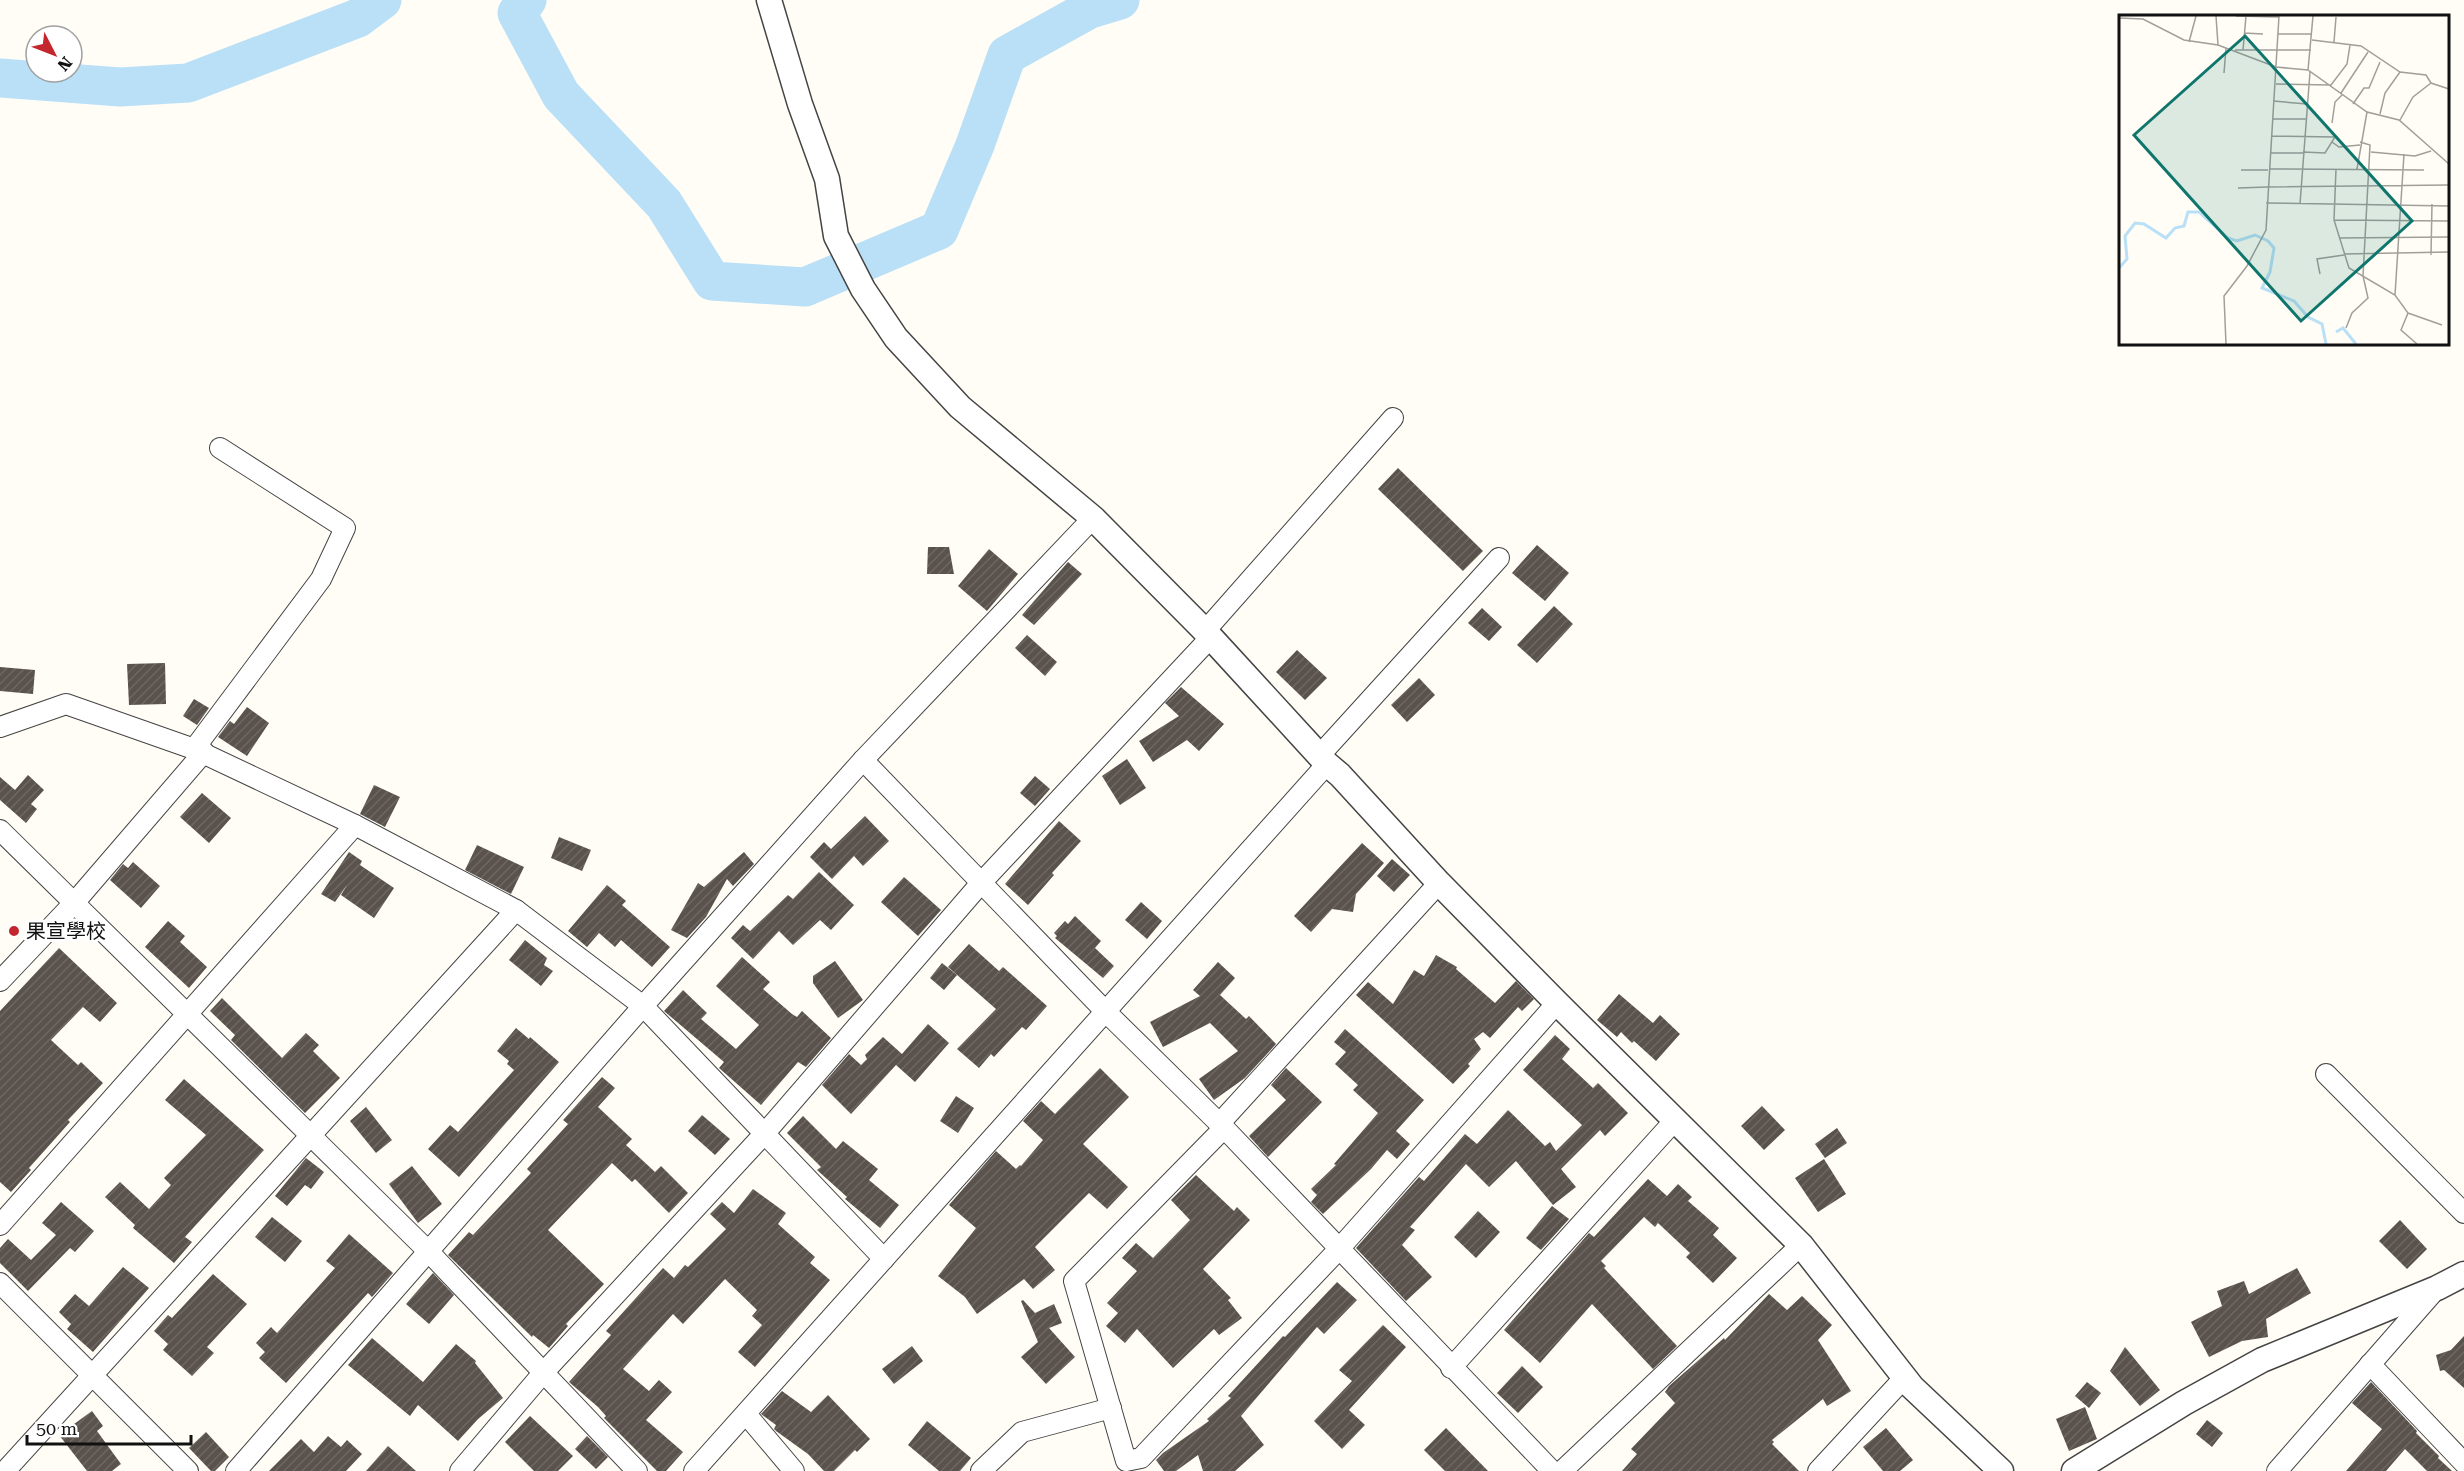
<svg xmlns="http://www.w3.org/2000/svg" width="2464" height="1471" viewBox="0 0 2464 1471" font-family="'Roboto Serif','Noto Sans SC',serif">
<defs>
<pattern id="building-hatch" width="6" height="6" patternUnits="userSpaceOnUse" patternTransform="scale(1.5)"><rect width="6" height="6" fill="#5a524d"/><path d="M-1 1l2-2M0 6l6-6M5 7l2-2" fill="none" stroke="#6d6662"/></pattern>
</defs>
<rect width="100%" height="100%" fill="#fffdf5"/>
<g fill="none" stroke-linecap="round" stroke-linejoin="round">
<g stroke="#b9e0f7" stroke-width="39">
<path d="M527 0 517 13 561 95 664 204 712 281 805 287 939 230 975 145 1007 55 1090 9 1120 0"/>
<path d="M0 78 120 87 188 83 358 18 382 0"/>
</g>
</g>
<g fill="url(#building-hatch)">
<path d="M1398 468 1483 551 1463 571 1378 489Z"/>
<path d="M1537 545 1569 573 1545 601 1512 573Z"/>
<path d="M928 547H949L954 574H927Z"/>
<path d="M989 549 1018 574 987 611 958 586Z"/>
<path d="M1068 562 1082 574 1034 625 1022 615Z"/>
<path d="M1554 606 1573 624 1537 663 1517 645Z"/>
<path d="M1482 608 1502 627 1489 641 1468 623Z"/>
<path d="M1027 635 1057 662 1045 676 1015 648Z"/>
<path d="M1297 650 1327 678 1305 700 1276 672Z"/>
<path d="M165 663 166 704 129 705 127 664Z"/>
<path d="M0 667 35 670 33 694 0 691Z"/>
<path d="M1419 678 1435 695 1407 722 1391 705Z"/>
<path d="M1181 687 1224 724 1199 751 1187 740 1153 762 1139 741 1179 716 1165 703Z"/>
<path d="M194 699 209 708 197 725 183 716Z"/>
<path d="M247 707 269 723 247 756 218 737 230 721 234 724Z"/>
<path d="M1127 759 1146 788 1120 805 1102 776Z"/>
<path d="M28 775 44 790 31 804 37 809 26 823 0 800V777L15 790Z"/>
<path d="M1035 776 1050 789 1035 806 1020 793Z"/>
<path d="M374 785 400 797 385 827 360 814Z"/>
<path d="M202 793 231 818 209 843 180 817Z"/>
<path d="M865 816 889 841 863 866 854 856 832 879 810 857 824 842 831 849Z"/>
<path d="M1059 821 1081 841 1052 873 1054 875 1028 905 1005 884Z"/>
<path d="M559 837 591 850 582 871 551 858Z"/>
<path d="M1362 843 1384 863 1356 894 1353 912 1332 909 1311 932 1294 916Z"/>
<path d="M477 845 524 867 511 894 465 870Z"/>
<path d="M349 852 362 861 360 865 394 888 374 918 341 895 347 885 335 902 321 894Z"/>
<path d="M744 852 754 864 733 886 727 879 706 917 687 938 671 930 698 883 704 887Z"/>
<path d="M1392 859 1410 875 1394 892 1377 876Z"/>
<path d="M133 862 160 886 141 908 110 880 123 864 128 868Z"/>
<path d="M819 872 854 905 831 930 820 920 793 945 779 931 753 959 731 938 743 925 750 931 788 895 793 899Z"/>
<path d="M904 877 941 910 918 936 881 902Z"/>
<path d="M607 885 626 901 622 905 670 947 652 967 621 940 615 947 599 933 587 947 568 931Z"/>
<path d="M1141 902 1162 921 1147 939 1125 920Z"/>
<path d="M1075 916 1101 941 1095 948 1114 966 1103 978 1055 938 1057 936 1054 933 1065 921 1068 924Z"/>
<path d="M168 921 185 936 180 942 207 967 189 988 145 947Z"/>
<path d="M525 940 547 958 544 965 553 971 541 986 509 960Z"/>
<path d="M969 944 999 971 1003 967 1047 1006 1026 1030 1022 1027 994 1057 991 1054 979 1068 957 1049 996 1009 948 967Z"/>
<path d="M59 948 117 1003 100 1022 83 1007 51 1040 78 1065 81 1062 103 1083 68 1120 70 1122 29 1168 31 1170 11 1192 0 1182V1011Z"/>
<path d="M1436 955 1457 967 1456 969 1495 1003 1516 981 1534 999 1522 1011 1518 1007 1490 1038 1483 1032 1474 1039 1481 1049 1468 1064 1470 1066 1453 1084 1356 995 1368 982 1393 1004 1414 970 1424 976Z"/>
<path d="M742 957 770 982 763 989 792 1014 797 1017 802 1011 831 1038 806 1067 798 1062 761 1105 719 1068 724 1062 664 1011 683 990 707 1013 701 1019 736 1049 759 1025 716 986Z"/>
<path d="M835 961 863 1000 838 1018 813 983V976Z"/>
<path d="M1218 962 1235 978 1220 995 1246 1019 1249 1016 1276 1044 1245 1078 1214 1100 1199 1079 1238 1051 1210 1023 1163 1047 1150 1022 1200 996 1193 990Z"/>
<path d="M942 963 957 975 944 990 930 978Z"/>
<path d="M1619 994 1653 1023 1660 1015 1680 1034 1656 1061 1634 1041 1632 1043 1621 1032 1617 1037 1597 1020Z"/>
<path d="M222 998 282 1058 306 1033 319 1045 313 1051 340 1078 305 1113 231 1040 235 1035 210 1011Z"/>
<path d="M928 1024 949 1043 915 1082 896 1065 851 1114 822 1085 849 1054 861 1065 867 1059 865 1055 883 1037 902 1054Z"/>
<path d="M516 1028 529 1039 530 1037 559 1062 459 1177 428 1149 450 1125 458 1132 514 1070 507 1064 509 1061 497 1051Z"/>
<path d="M1345 1029 1424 1100 1396 1131 1410 1144 1397 1159 1387 1150 1371 1169 1323 1214 1311 1202 1317 1195 1311 1189 1336 1165 1334 1164 1378 1113 1353 1090 1358 1085 1335 1064 1346 1052 1334 1042Z"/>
<path d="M1555 1035 1570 1049 1562 1059 1593 1088 1598 1083 1628 1113 1605 1136 1600 1130 1561 1169 1576 1187 1553 1205 1516 1161 1489 1187 1466 1164 1410 1227 1415 1230 1402 1245 1432 1277 1406 1301 1356 1248 1419 1177 1424 1181 1465 1134 1477 1144 1508 1110 1545 1146 1550 1142 1556 1151 1582 1125 1523 1070Z"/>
<path d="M1100 1068 1129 1097 1083 1144 1128 1187 1107 1209 1089 1193 1035 1247 1055 1270 1033 1289 1024 1279 977 1314 965 1297 938 1276 976 1228 949 1205 996 1151 1016 1169 1020 1165 1021 1166 1043 1140 1023 1121 1041 1101 1055 1114Z"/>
<path d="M1286 1068 1322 1102 1268 1157 1249 1136 1286 1100 1271 1085Z"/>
<path d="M602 1077 615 1088 598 1107 632 1139 626 1145 655 1172 661 1166 688 1193 669 1213 635 1179 632 1182 612 1163 548 1230 604 1284 566 1324 568 1326 549 1348 533 1335 532 1337 448 1255 469 1232 473 1235 531 1173 527 1169 568 1124 563 1120Z"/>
<path d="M184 1079 264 1150 185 1237 192 1242 174 1263 133 1228 135 1225 105 1197 120 1182 149 1209 171 1185 164 1178 206 1135 165 1100Z"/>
<path d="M956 1096 974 1108 958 1133 940 1121Z"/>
<path d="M1762 1106 1785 1130 1764 1150 1741 1126Z"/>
<path d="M366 1107 392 1140 376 1153 350 1121Z"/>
<path d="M702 1115 730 1139 715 1155 688 1131Z"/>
<path d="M803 1116 836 1149 843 1141 878 1169 869 1180 899 1205 880 1228 845 1199 847 1197 817 1170 821 1167 787 1133Z"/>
<path d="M1837 1128 1847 1143 1825 1158 1815 1144Z"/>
<path d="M306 1158 324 1172 311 1189 305 1185 287 1206 275 1196Z"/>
<path d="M1824 1159 1846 1194 1818 1212 1795 1178Z"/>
<path d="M412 1166 442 1204 418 1223 389 1184Z"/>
<path d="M1196 1175 1234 1211 1237 1207 1250 1220 1203 1269 1231 1298 1228 1300 1242 1318 1219 1335 1214 1329 1173 1368 1137 1329 1125 1343 1106 1326 1118 1313 1107 1303 1137 1271 1122 1258 1136 1243 1153 1258 1190 1220 1171 1200Z"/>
<path d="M1648 1179 1667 1196 1678 1184 1692 1197 1688 1201 1719 1228 1713 1235 1737 1258 1713 1283 1686 1257 1690 1253 1658 1223 1655 1227 1644 1217 1601 1261 1606 1266 1604 1268 1677 1346 1653 1369 1592 1304 1540 1363 1504 1330 1589 1233 1594 1237Z"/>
<path d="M753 1189 786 1213 778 1224 815 1257 810 1263 830 1280 755 1367 738 1352 762 1325 752 1316 757 1310 725 1279 683 1324 673 1314 623 1369 649 1391 659 1380 672 1392 646 1420 683 1452 666 1471H657L604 1418 606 1416 598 1407 569 1382 611 1335 606 1331 663 1268 674 1278 685 1265 688 1267 726 1229 710 1214 722 1202 734 1213Z"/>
<path d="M61 1202 94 1231 75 1252 70 1248 28 1291 0 1263V1248L8 1239 31 1260 56 1235 42 1223Z"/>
<path d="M1552 1206 1569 1219 1541 1250 1526 1238Z"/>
<path d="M1478 1211 1500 1232 1476 1258 1454 1237Z"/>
<path d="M272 1217 302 1241 285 1262 255 1237Z"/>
<path d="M2400 1220 2427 1249 2407 1269 2379 1241Z"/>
<path d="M349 1234 393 1273 372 1297 368 1293 286 1383 259 1358 265 1352 256 1343 271 1327 277 1333 335 1268 326 1261Z"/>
<path d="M123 1267 149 1288 93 1352 67 1329 71 1324 59 1312 75 1294 89 1306Z"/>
<path d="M2297 1268 2311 1293 2266 1319 2268 1337 2242 1341 2209 1357 2191 1322 2222 1306 2217 1291 2244 1281 2249 1294Z"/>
<path d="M433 1273 454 1295 429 1324 406 1304Z"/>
<path d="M213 1274 247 1304 207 1347 214 1353 192 1376 163 1350 168 1344 154 1331 168 1315 172 1318Z"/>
<path d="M1337 1282 1357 1300 1324 1334 1317 1327 1241 1416 1264 1445 1235 1471H1203L1198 1455 1176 1471H1164L1156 1460 1163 1453 1209 1421 1207 1419 1231 1398 1228 1396 1283 1336 1285 1337Z"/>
<path d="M1769 1294 1787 1310 1802 1296 1832 1325 1818 1340 1851 1391 1827 1406 1823 1399 1772 1440 1774 1442 1772 1444 1799 1471H1622L1637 1454 1631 1449 1675 1403 1665 1392 1669 1386 1724 1338 1725 1340Z"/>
<path d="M1023 1300 1035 1313 1054 1304 1062 1323 1049 1328 1075 1357 1046 1384 1021 1357 1038 1342 1021 1301Z"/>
<path d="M1383 1325 1406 1347 1349 1410 1365 1425 1342 1449 1314 1421 1352 1381 1339 1370Z"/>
<path d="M2464 1336V1388L2444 1370 2440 1371 2436 1355 2451 1350Z"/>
<path d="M372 1338 423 1382 456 1344 476 1361 475 1363 503 1398 478 1419 458 1441 418 1405 410 1416 348 1365Z"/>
<path d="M912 1346 923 1361 894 1384 882 1369Z"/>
<path d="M2125 1347 2160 1390 2140 1406 2110 1371Z"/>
<path d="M1522 1366 1543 1387 1518 1413 1497 1393Z"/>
<path d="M2087 1382 2101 1393 2089 1408 2075 1396Z"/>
<path d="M2371 1382 2417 1431 2416 1433 2439 1456 2438 1458 2452 1471H2427L2405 1449 2386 1471H2346L2382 1429 2352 1403Z"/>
<path d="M782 1391 811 1412 828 1395 870 1439 857 1452 855 1450 834 1471H824L808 1454 776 1431 774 1429 776 1425 761 1414Z"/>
<path d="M2085 1407 2097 1439 2069 1451 2056 1419Z"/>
<path d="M92 1411 103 1426 97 1431 121 1464 112 1471H87L59 1435Z"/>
<path d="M530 1416 573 1456 558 1471H534L505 1442Z"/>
<path d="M2207 1420 2223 1433 2212 1447 2196 1434Z"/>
<path d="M927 1421 971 1458 960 1471H939L908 1445Z"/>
<path d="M1446 1428 1488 1471H1445L1424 1450Z"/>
<path d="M1886 1428 1913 1460 1900 1471H1883L1863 1447Z"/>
<path d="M206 1432 229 1457 215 1471H211L189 1448Z"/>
<path d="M328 1436 341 1447 347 1440 362 1454 346 1471H269L301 1439 314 1452Z"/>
<path d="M587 1436 608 1457 596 1469 575 1449Z"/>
<path d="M388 1446 416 1471H366Z"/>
</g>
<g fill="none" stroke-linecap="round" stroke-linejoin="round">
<defs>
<g id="minor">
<path d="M1205 631 1393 418"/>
<path d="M0 727 66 704 194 749 355 825 516 910 643 1006 884 1259"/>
<path d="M194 749 321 579 345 528 220 448"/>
<path d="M1319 756 1499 558"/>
<path d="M863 760 1105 1011 1228 1132 1552 1471"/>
<path d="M0 830 428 1251 637 1471"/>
<path d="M0 981 74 903 204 752"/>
<path d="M2326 1074 2464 1213"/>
<path d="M1219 1124 1439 883"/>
<path d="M1224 1128 1074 1281 1126 1461 1141 1458 1339 1249 1557 1003"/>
<path d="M0 1225 355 825"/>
<path d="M0 1283 188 1471"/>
<path d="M2370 1364 2464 1463"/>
<path d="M1451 1368 1676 1119"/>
<path d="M746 1414 794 1471"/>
<path d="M5 1471 516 910"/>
<path d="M236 1471 643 1006 863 760 1093 518"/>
<path d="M460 1471 543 1373 765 1133 981 883 1211 637"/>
<path d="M694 1471 1327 764"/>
<path d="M981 1471 1022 1432 1111 1408"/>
<path d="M1562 1471 1801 1245"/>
<path d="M1818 1471 1905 1377"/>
<path d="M2277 1471 2437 1288"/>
</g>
<g id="tertiary">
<path d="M769 0 800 104 827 179 836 236 863 289 896 338 960 407 1093 518 1205 631 1327 764 1340 775 1439 883 1557 1003 1801 1245 1912 1387 2001 1471"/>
<path d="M2074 1471 2184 1403 2262 1360 2437 1288 2464 1274"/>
</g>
</defs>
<use href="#minor" stroke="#444" stroke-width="22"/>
<use href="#tertiary" stroke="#444" stroke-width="27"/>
<use href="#minor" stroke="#fff" stroke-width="20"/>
<use href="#tertiary" stroke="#fff" stroke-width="24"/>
</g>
<circle fill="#c4262e" stroke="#fff" stroke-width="2" cx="14" cy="931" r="6"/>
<g text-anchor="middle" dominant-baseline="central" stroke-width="6" stroke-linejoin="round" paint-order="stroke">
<g font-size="20" fill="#111" stroke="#fff" text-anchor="start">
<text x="26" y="931">果宣學校</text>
</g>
</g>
<g transform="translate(2119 15)">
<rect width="330" height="330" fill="#fffdf5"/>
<path fill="none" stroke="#b9e0f7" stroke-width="3" d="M0 253 8 244 6 221 16 208 25 209 47 223 56 213 65 211 69 197H80L109 223 118 226 136 220 149 226 155 233 151 257 143 273 175 286 189 302 203 309 207 329M217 317 224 313 237 329"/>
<path fill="none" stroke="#a09f9a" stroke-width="1.5" d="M97 1 99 30M117 1 160 2M0 3 24 4 65 25 99 30 157 52 189 55 248 97 280 105 330 149M125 18 144 19M159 19H192M193 25 242 31 281 57 307 60 312 68 330 74M70 27 77 1M215 27 217 2M116 35H192M124 35 127 1M189 55 194 1M105 58 107 33M157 69 212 70 228 49 231 30M222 78 249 37M154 86 188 89M234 89 245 73H250L261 47M261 99 266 78 281 57M153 104H187M281 105 294 82 312 68M213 108 216 87 223 80M152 121 216 122 206 138 184 137M213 127 220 132 241 130M252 137 296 141 312 136M151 138H184M150 154 305 155M217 154 215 205 230 253 276 280 289 298 282 315 298 329M238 154 248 97M122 155H149M148 172 330 170M119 173 148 172M147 188 330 191M181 189 191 57M215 205 330 206M220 223 330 222M225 239 330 237M312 240 313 189M201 259 198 244 225 240M276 280 285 139M289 298 323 310M227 313 233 298 249 283 244 261 251 130 241 127M107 329 105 281 128 251 147 215 160 1"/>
<path fill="#0f766e" fill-opacity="0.15" stroke="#0f766e" stroke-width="3" d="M126 21 293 206 182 306 15 120Z"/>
<rect width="330" height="330" fill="none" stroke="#111" stroke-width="3"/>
</g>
<g transform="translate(54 54) rotate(132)"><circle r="28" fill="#ffffff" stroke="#a0a0a0" stroke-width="1.5"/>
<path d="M0-4.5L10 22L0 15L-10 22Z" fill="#c4262e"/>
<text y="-9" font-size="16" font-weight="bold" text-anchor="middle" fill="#111111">N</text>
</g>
<path d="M27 1435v9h164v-9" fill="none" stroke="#111111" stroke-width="3"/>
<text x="36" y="1435" font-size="18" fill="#111111" stroke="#ffffff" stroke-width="4.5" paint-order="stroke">50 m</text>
</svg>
